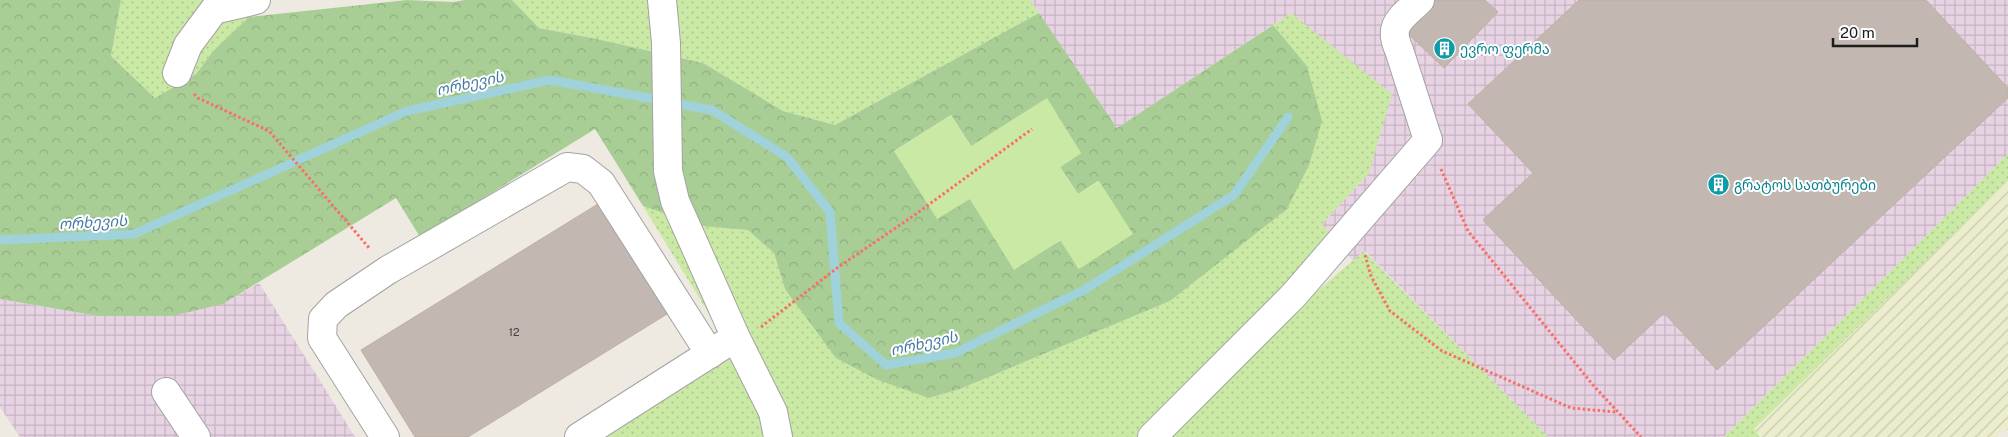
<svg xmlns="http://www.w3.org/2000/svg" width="2008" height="437" viewBox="0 0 2008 437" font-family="'Public Sans','Noto Sans Georgian',sans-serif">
<defs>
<pattern id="industrial-grid" width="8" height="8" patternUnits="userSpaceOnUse" patternTransform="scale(1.25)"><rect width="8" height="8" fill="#e7d3e4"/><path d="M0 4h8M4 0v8" fill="none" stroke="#c6b5c3"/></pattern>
<pattern id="farmland-furrows" width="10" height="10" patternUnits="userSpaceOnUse" patternTransform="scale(1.25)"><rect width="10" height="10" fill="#ecedcc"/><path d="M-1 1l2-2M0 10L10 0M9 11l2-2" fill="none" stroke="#cacbaf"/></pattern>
<pattern id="grass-dots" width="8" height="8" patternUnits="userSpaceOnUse" patternTransform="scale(1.25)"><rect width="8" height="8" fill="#cae9a5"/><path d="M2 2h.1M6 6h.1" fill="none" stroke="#adc78d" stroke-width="1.8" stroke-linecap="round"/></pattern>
<pattern id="forest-crowns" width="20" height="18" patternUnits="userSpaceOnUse" patternTransform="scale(1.25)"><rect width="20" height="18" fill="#a8ce95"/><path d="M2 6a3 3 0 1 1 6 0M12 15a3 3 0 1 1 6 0" fill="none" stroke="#90b080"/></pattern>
</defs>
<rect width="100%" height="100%" fill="#eee9e1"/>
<g fill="url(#industrial-grid)">
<path d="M1030 0H2008V154L1724 437H1548L1365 251 1353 261 1322 224 1369 173 1291 13 1117 128Z"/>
<path d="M259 283 355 437H20L0 407V299L98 316 223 304Z"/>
</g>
<path fill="url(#farmland-furrows)" d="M2008 180V429L1998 437H1760L1754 429Z"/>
<g fill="url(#grass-dots)">
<path d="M121 0H226L249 17 214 50 196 74 155 98 111 56Z"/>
<path d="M512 0H1030L1039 13 835 125 783 111 703 63 597 39 539 28Z"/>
<path d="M1291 13 1392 94 1369 173 1322 224 1334 238 1138 437H591L731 350 643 206 701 226 748 230 774 253 785 289 929 398 960 389 1170 301 1307 66 1273 25Z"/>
<path d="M2008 154V180L1754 429 1760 437H1724Z"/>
<path d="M1364 251 1548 437H1169L1308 299Z"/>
</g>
<path fill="url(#forest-crowns)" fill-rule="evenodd" d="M0 0H121L111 56 155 98 196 74 214 50 249 17 407 0 453 2 465 0H512L539 28 597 39 703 63 783 111 835 125 1039 13 1117 128 1273 25 1307 66 1322 121 1309 165 1287 209 1170 301 960 389 929 398 878 380 836 358 785 289 774 253 748 230 701 226 643 206 595 129 420 237 396 198 223 304 172 316H98L0 299ZM951 115 971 146 1081 153 1060 167 1078 194 1098 181 1078 268 1061 240 1014 269 970 199 894 151Z"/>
<path fill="#cae9a5" d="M1047 98 1081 153 1060 167 1078 194 1099 181 1133 234 1079 269 1060 240 1014 270 970 199 937 219 894 151 951 115 971 146Z"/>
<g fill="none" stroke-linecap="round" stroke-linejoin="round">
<g stroke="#a0d2dc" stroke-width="9">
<path d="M673 103 712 110 787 157 830 212 839 323 886 365 955 353 1084 290 1234 195 1288 117"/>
<path d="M296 161 407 111 550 80 659 100"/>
<path d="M0 240 134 234 292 163"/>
</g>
</g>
<g fill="#c2b8b1" stroke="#bfaea3">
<path d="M1434 0H1485L1498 12 1444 68 1405 31Z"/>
<path d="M1579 0H1926L2008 88V98L1717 370 1664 313 1614 360 1483 220 1533 173 1468 104Z"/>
<path d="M598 204 667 314 468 437H415L361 350Z"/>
</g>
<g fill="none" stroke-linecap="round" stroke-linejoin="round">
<defs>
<g id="minor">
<path d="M662 0 666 43 668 171 675 201 736 338 773 412 778 437"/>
<path d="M177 73 188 45 214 10 256 0"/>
<path d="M166 392 196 437"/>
<path d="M385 437 322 338 323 319 336 305 388 270 567 167 583 169 601 183 710 354"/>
<path d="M579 437 725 344"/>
<path d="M1152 437 1294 295 1428 140 1399 50C1387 24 1402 18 1420 0"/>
</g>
</defs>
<use href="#minor" stroke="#a3a3a3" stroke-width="30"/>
<g stroke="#fc6d64" stroke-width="3" stroke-dasharray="2.5 2.5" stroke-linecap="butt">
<path d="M194 94 198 98 269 131 370 249"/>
<path d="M1441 169 1468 231 1593 385 1641 437"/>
<path d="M1365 255 1371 276 1390 311 1442 351 1571 408 1616 412"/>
<path d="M761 327 837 268 916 214 1032 129"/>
</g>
<use href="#minor" stroke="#fff" stroke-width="28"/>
</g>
<defs>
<symbol id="building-disc" viewBox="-11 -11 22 22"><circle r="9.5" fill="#0f9aa8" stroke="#fff"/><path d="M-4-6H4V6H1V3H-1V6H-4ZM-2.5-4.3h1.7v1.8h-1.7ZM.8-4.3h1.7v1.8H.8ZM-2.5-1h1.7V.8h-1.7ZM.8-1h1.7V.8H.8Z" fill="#fff"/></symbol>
</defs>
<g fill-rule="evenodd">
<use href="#building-disc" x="1432" y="36" width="25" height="25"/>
<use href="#building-disc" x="1706" y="172" width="25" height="25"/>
</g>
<g text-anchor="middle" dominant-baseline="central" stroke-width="4" stroke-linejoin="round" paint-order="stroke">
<g font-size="11" fill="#464341">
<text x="514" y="332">12</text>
</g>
<g font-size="14" fill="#0d838f" stroke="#fff" text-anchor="start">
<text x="1460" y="49">ევრო ფერმა</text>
<text x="1734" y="185">გრატოს სათბურები</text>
</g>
<g font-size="15" font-style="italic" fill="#4579a4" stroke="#fff">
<text transform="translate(470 83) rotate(-12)">ორხევის</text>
<text transform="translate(93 222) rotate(-3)">ორხევის</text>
<text transform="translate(924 343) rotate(-12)">ორხევის</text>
</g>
</g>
<path d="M1833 38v8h84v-8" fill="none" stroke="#1c1c1c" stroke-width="2.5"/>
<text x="1840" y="38" font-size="15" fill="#1c1c1c" stroke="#ffffff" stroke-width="4" paint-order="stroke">20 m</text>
</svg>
